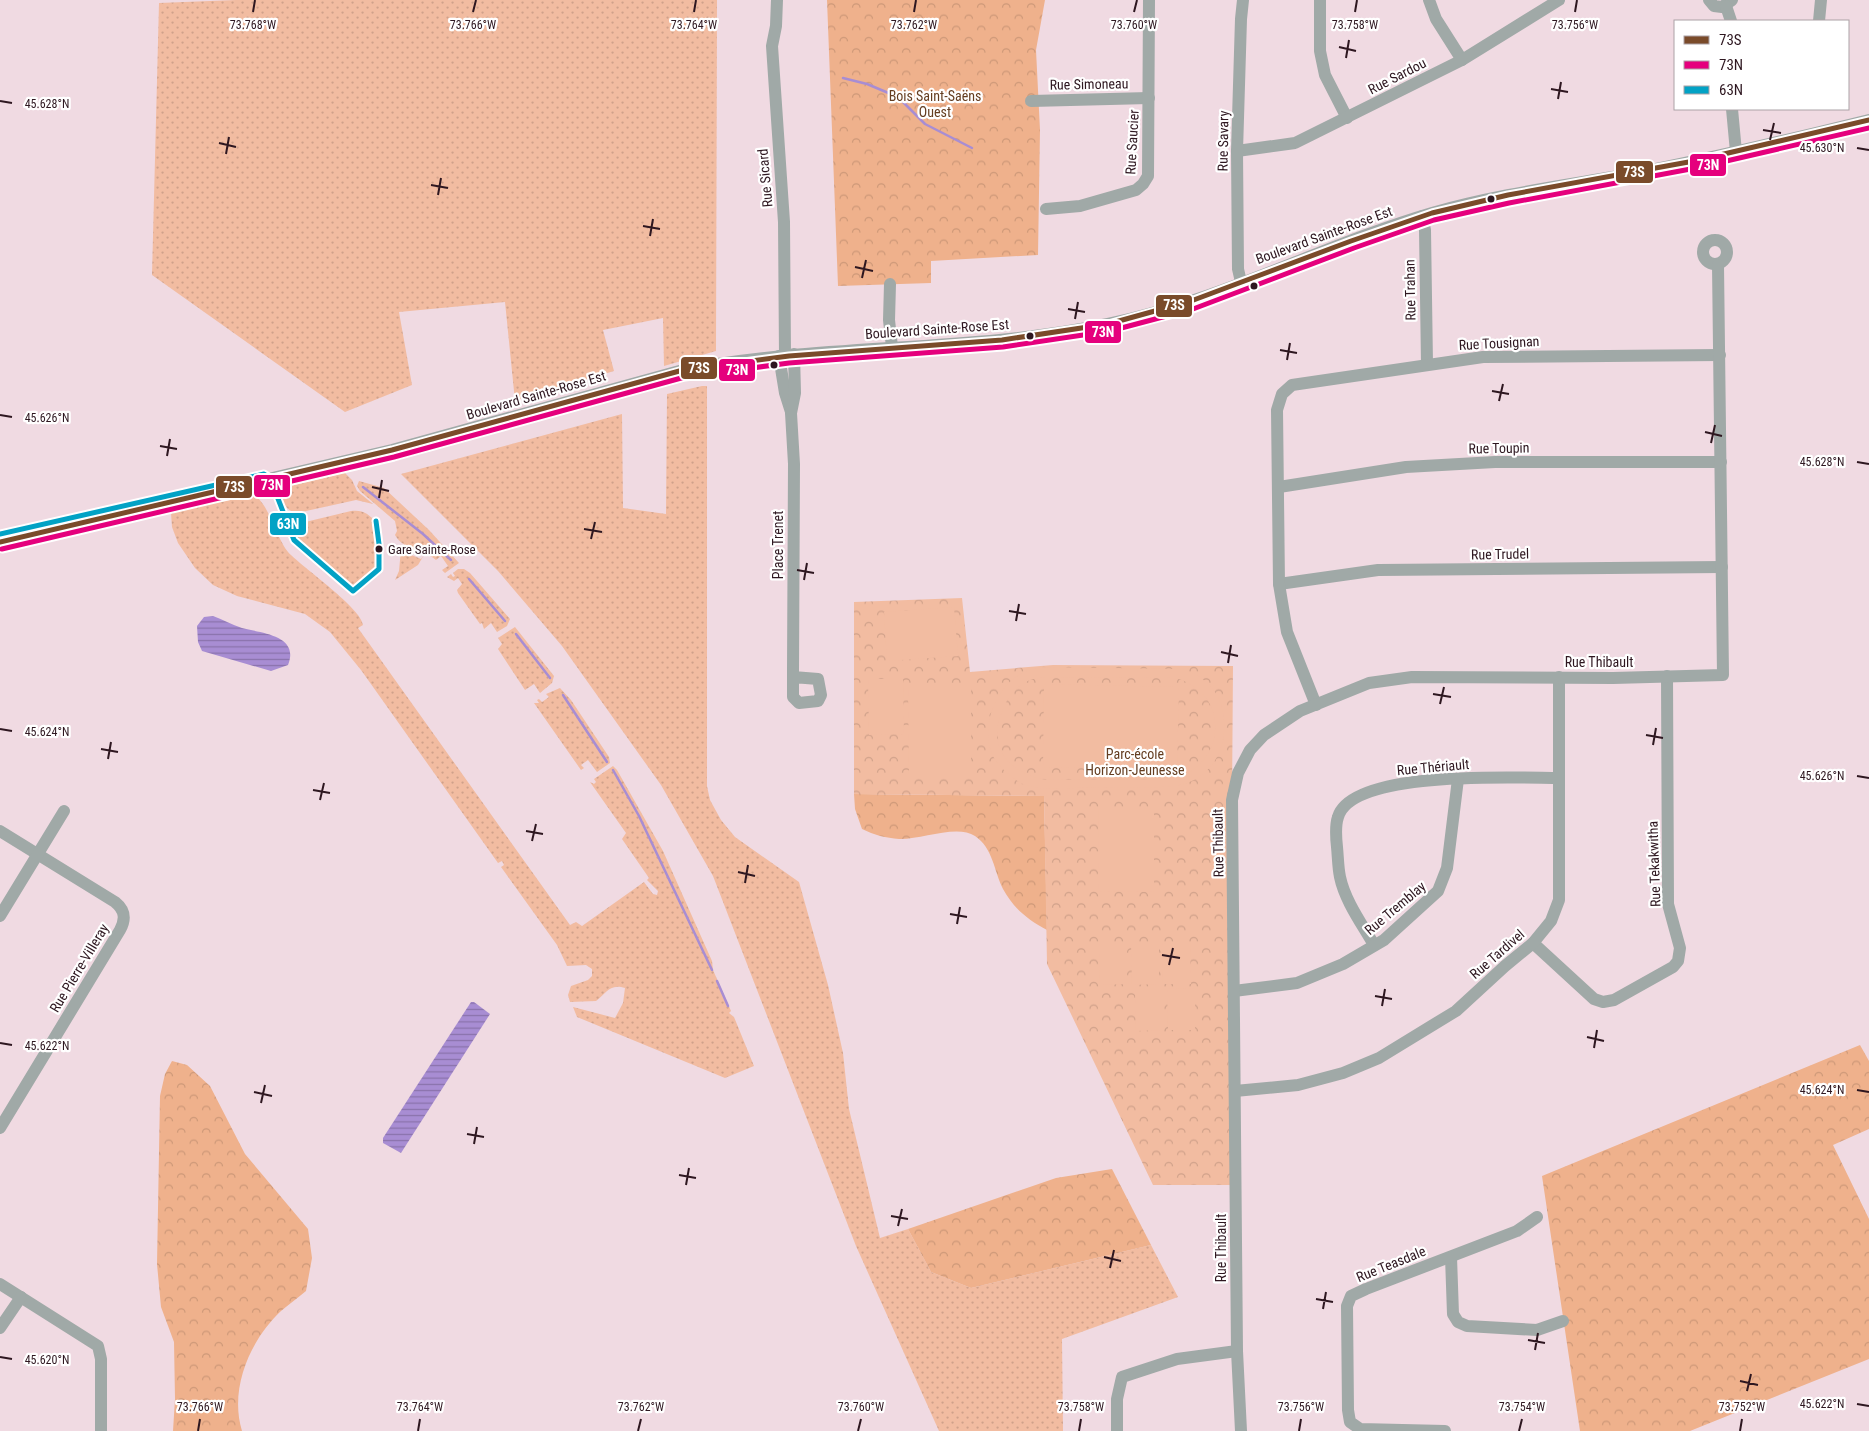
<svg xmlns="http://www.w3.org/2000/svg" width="1869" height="1431" viewBox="0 0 1869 1431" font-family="'Roboto Condensed',sans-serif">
<defs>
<pattern id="grass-dots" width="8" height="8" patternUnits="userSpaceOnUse" patternTransform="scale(1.25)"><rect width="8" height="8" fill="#f2bca1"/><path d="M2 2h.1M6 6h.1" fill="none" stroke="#d0a18a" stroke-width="1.8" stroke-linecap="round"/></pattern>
<pattern id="forest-crowns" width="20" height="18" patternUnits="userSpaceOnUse" patternTransform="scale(1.25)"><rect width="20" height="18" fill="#efb18c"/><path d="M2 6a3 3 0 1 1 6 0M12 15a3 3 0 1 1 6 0" fill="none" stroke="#cd9878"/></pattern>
<pattern id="park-crowns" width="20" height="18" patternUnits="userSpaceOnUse" patternTransform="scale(1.25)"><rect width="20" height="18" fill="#f2bca1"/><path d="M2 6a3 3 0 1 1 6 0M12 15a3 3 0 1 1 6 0" fill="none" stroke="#d0a18a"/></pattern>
<pattern id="water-rules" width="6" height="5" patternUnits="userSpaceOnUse" patternTransform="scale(1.25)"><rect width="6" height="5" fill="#a88dd3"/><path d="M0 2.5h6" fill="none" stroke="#8972ab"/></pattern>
</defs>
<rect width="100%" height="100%" fill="#f0dae2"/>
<g fill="url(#grass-dots)">
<path d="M236 0H717L716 351 664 366 663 318 603 330 614 371 515 401 505 302 399 312 412 385 345 412 152 275 159 3Z"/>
<path d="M702 386H707V786L710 800 721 820 735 837 799 882 828 985 843 1053 849 1109 880 1238 908 1229 931 1272 971 1288 1151 1245 1178 1297 1062 1339 1063 1431H939L856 1246 713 876 661 785 562 646 498 571 401 474 622 414 623 508 666 514 667 394Z"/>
<path d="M345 473 352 480 357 491 373 504 356 500 297 513C284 511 278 496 286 487Z"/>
<path d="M359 481 384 488 429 530 459 563 445 573 442 570 448 566 441 556 436 560C423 548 404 551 395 535L397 531 395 521 360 491 357 486Z"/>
<path d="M252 496C268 497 276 542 291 555 304 568 362 609 363 625L358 628 570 925 576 922 582 926 644 882 653 894 657 895 658 891 647 880 649 878 622 839 626 833 590 782 594 784 596 782 594 779 613 766 617 770 663 851 712 961 713 970 731 1011 729 1013 734 1017 754 1066 725 1078 577 1017 573 1007 615 1018 623 1003 625 988C609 983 606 994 596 1001L570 1002 568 995 571 986 588 980 592 976V969L586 965 567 966 557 945 501 867 504 865 502 861 498 863 361 670 330 632 305 614 237 596 213 585 195 568 178 543 172 527 171 513 191 507Z"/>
<path d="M351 511C388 505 391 574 360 587 345 586 299 544 293 531L297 524Z"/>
<path d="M401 549 410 551 409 554 421 559 424 555 418 565 395 580 399 571Z"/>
<path d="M458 569H464L470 573 510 619 507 626 497 632 491 623 484 629 482 623 480 624 458 593 457 590 462 584 458 578 454 581 447 577 451 574 453 577 455 576 453 573Z"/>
<path d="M515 627 554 676 552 683 540 693 534 684 525 690 498 649 502 644 498 638Z"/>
<path d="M560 688 571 700 609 757 610 763 597 772 588 760 581 765 584 768 581 770 534 703H539L537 700 539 699 542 702 549 697 546 694Z"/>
</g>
<g fill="url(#forest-crowns)">
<path d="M827 0H1045L1036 50 1040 130 1038 255 931 261V283L838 286Z"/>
<path d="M854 794 1044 796 1047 930C1028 920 1014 909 1003 889 994 871 993 848 975 836 957 824 920 840 899 839 886 838 874 835 862 829L855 809Z"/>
<path d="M1860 1045 1869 1061V1129L1833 1145 1869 1219V1359L1690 1431H1580L1542 1176Z"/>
<path d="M172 1061 187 1065 210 1086 245 1154 308 1229 312 1258 306 1291C298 1298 289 1304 281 1311 250 1340 229 1389 242 1431H173L175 1399 174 1342 161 1307 157 1264 160 1096 165 1074Z"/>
<path d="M1112 1169 1151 1245 971 1288 931 1272 908 1229 1056 1178Z"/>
</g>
<path fill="url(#park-crowns)" d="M962 598 970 672 1053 665 1233 666 1232 800 1236 1185H1153L1047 964 1044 796 854 794V602Z"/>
<g fill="#f2bca1" fill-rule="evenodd">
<path d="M954 607 958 656 887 661 884 612Z"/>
<path d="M1040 667 1180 669C1199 673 1218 688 1222 708 1231 744 1213 782 1173 786 1149 789 1125 787 1101 787 1077 787 1048 792 1025 785 1015 781 1000 768 994 758 979 731 994 690 1019 675 1025 671 1034 669 1040 667ZM1045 677 1176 678C1195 684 1210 696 1214 716 1220 744 1202 774 1172 778 1160 780 1147 779 1134 779 1105 779 1076 780 1046 780 1011 774 986 748 1002 712 1006 700 1014 688 1026 682 1031 679 1039 678 1045 677Z"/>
<path d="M868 679H903L904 734 869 735Z"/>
<path d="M1044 684 1179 687 1177 770 1043 767Z"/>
<path d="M908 688H971V776H909Z"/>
<path d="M1099 808H1154V892L1098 891Z"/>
<path d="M1162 942H1190L1191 984H1163Z"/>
<path d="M1099 943H1127V984L1100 985Z"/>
<path d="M1131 943H1159V984L1132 985Z"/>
<path d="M1195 988V1030H1168L1167 989Z"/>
<path d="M1135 989H1163V1030L1136 1031Z"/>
</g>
<g fill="url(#water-rules)">
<path d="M213 616C222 619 232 625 242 628 261 633 300 635 288 665L271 671 202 651 198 642 197 626 204 617Z"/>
<path d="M471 1002H474L490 1014 401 1153 383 1143V1138Z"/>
</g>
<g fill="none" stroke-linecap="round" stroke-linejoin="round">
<g stroke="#a88dd3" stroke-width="2.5">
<path d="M843 78 867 84 898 97 925 124 972 148"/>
<path d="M363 487 423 534 451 560"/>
<path d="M469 579 505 621"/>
<path d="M516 634 550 678"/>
<path d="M563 695 607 762"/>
<path d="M613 770 639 816 712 970"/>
<path d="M717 981 728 1006"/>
</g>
<g stroke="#a0a9a7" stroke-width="12">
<path d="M777 0 776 26 772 46 784 222 785 355"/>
<path d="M1320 0V51L1325 75 1347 118"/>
<path d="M1429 0 1436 19 1462 60"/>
<path d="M1709 0 1714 6 1722 7 1732 0"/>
<path d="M1726 6 1731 21"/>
<path d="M1819 21 1821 0"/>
<path d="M1031 101 1149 98"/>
<path d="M1732 109 1736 152"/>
<path d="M1237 151 1295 143 1462 60 1559 0"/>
<path d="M1046 209 1080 206 1136 190 1143 184 1148 176 1149 0"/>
<path d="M1422 216 1425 230 1427 364"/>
<circle cx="1715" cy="252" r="12"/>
<path d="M1241 282 1238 269 1237 151 1241 19 1243 0"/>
<path d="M890 284 889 320 892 347"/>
<path d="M779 356 785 393 791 412"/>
<path d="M1279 487 1406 467 1495 462H1721"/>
<path d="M0 542 392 450 683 370C823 343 968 353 1108 324 1220 301 1323 245 1432 213 1498 194 1569 185 1636 173 1714 158 1792 139 1869 120"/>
<path d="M1279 584 1378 570 1722 567"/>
<path d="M793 677 818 679 821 695 818 701 799 703 793 697V672L794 464 791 413 795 393 794 354"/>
<path d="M1316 705 1287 632 1279 584 1277 410 1282 394 1292 385 1483 357 1720 355"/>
<path d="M0 831 115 902C125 910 126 919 120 930L0 1128"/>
<path d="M0 916 64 811"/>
<path d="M1533 943 1594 999 1603 1002 1614 1000 1673 967 1678 961 1680 948 1668 904 1667 676"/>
<path d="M1374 945C1362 924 1345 901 1340 877 1338 868 1338 857 1337 847 1336 838 1335 826 1338 817 1352 769 1518 778 1559 778"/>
<path d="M1234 991 1297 983 1343 964 1384 940 1438 891 1447 868 1458 779"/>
<path d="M1235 1091 1298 1085 1343 1073 1379 1058 1456 1011 1505 966 1533 943 1551 921 1559 900V677"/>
<path d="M1451 1257 1453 1314 1458 1322 1467 1326 1537 1330 1563 1321"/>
<path d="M0 1284 98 1346 101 1359V1431"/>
<path d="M0 1328 21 1297"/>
<path d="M1117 1431V1399L1122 1377 1177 1359 1237 1351"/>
<path d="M1241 1431 1237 1351 1232 800 1238 773 1250 750 1264 735 1300 711 1369 683 1412 677 1613 678 1723 675 1718 265"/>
<path d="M1445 1431 1360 1429 1350 1422 1348 1410 1347 1306 1351 1296 1366 1289 1517 1231 1537 1217"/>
</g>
<defs>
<path id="bus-1" d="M0 542 392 450 683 370 789 356 1002 340 1108 324 1191 301 1351 241 1432 213 1508 195 1694 161 1869 120"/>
<path id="bus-2" d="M2 549 394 457 685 377 789 363 1003 347 1110 331 1193 309 1354 248 1434 220 1509 203 1696 168 1869 128"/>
<path id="bus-3" d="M0 534 264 474 270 478 294 540 353 591 379 569V544L376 521"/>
</defs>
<use href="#bus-1" stroke="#fff" stroke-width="9"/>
<use href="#bus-2" stroke="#fff" stroke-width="9"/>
<use href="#bus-3" stroke="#fff" stroke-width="9"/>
<use href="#bus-1" stroke="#7a4b2a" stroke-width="5"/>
<use href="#bus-2" stroke="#e5007d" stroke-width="5"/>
<use href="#bus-3" stroke="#02a2c5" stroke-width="5"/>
</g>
<path fill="none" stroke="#2e1720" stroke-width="2" d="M253 12 255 0M473 12 476 0M694 12 696 0M914 12 916 0M1134 12 1137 0M1355 12 1357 0M1575 12 1577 0M1339 47 1356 51M1346 58 1349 40M1551 89 1568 92M1558 99 1561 82M0 101 12 103M1763 130 1781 133M1770 140 1774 123M219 143 236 147M1857 148 1869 150M226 154 229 137M431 185 448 188M438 195 441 178M643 226 660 229M650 236 653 219M855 267 873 271M862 278 866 260M1068 309 1085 312M1075 319 1078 302M1280 350 1297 353M1287 360 1290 343M1492 391 1509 394M1499 401 1503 384M0 415 12 417M1705 432 1722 436M1711 443 1715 425M160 446 177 449M167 456 170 439M1857 462 1869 464M372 487 389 491M379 498 382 480M584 529 602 532M591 539 595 522M797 570 814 573M804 580 807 563M1009 611 1026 614M1016 621 1019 604M1221 652 1238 656M1228 663 1231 645M1433 694 1451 697M1440 704 1444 687M0 729 12 731M1646 735 1663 738M1653 745 1656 728M101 749 118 752M108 759 111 742M1857 776 1869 778M313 790 330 793M320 800 324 783M526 831 543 834M532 841 536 824M738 872 755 876M745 883 748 865M950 914 967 917M957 924 960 907M1162 955 1180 958M1169 965 1173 948M1375 996 1392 999M1382 1006 1385 989M1587 1037 1604 1041M0 1043 12 1045M1594 1048 1597 1030M1857 1090 1869 1092M254 1092 272 1096M261 1103 265 1085M467 1134 484 1137M474 1144 477 1127M679 1175 696 1178M686 1185 689 1168M891 1216 908 1219M898 1226 902 1209M1104 1257 1121 1261M1110 1268 1114 1250M1316 1299 1333 1302M1323 1309 1326 1292M1528 1340 1545 1343M1535 1350 1538 1333M0 1357 12 1359M1740 1381 1758 1385M1747 1391 1751 1374M1857 1404 1869 1406M198 1431 200 1419M418 1431 420 1419M638 1431 641 1419M858 1431 861 1419M1079 1431 1081 1419M1299 1431 1301 1419M1519 1431 1522 1419M1740 1431 1742 1419"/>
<g fill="#2e1720" stroke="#fff" stroke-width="2">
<circle cx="1491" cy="199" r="4.5"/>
<circle cx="1254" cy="286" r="4.5"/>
<circle cx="1030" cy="336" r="4.5"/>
<circle cx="774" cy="365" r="4.5"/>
<circle cx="379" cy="549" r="4.5"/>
</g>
<g text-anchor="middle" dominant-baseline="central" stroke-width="4.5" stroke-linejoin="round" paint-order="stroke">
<g font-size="13" fill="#2e1720" stroke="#fff" text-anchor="start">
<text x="388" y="549">Gare Sainte-Rose</text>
</g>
<g font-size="14" fill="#2e1720" stroke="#fff">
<text transform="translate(1397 76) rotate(-27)">Rue Sardou</text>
<text transform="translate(1089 84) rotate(-1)">Rue Simoneau</text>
<text transform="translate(1223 141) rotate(-89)">Rue Savary</text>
<text transform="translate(1132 142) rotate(-87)">Rue Saucier</text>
<text transform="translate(765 178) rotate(-95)">Rue Sicard</text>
<text transform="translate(1324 235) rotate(-20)">Boulevard Sainte-Rose Est</text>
<text transform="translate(1410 290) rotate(-91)">Rue Trahan</text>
<text transform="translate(937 329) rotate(-4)">Boulevard Sainte-Rose Est</text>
<text transform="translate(1499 343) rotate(-3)">Rue Tousignan</text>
<text transform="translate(536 395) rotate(-16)">Boulevard Sainte-Rose Est</text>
<text transform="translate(1499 448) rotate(-1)">Rue Toupin</text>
<text transform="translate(778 545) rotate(-90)">Place Trenet</text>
<text transform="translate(1500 554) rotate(-1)">Rue Trudel</text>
<text x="1599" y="662">Rue Thibault</text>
<text transform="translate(1433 767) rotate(-5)">Rue Thériault</text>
<text transform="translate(1218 843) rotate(-91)">Rue Thibault</text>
<text transform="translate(1654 864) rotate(-92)">Rue Tekakwitha</text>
<text transform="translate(1395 908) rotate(-40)">Rue Tremblay</text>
<text transform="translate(1497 954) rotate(-41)">Rue Tardivel</text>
<text transform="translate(79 968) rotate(-59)">Rue Pierre-Villeray</text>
<text transform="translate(1221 1248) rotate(-90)">Rue Thibault</text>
<text transform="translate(1391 1264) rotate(-22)">Rue Teasdale</text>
</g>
<g font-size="14" fill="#643d20" stroke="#fff">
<text x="935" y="96">Bois Saint-Saëns<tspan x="935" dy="16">Ouest</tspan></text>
<text x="1135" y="754">Parc-école<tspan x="1135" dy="16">Horizon-Jeunesse</tspan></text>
</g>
</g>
<g font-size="12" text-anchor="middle" fill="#2e1720" stroke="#fff" stroke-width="4.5" stroke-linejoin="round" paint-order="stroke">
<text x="253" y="29">73.768°W</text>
<text x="473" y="29">73.766°W</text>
<text x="694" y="29">73.764°W</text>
<text x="914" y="29">73.762°W</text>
<text x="1134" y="29">73.760°W</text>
<text x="1355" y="29">73.758°W</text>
<text x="1575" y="29">73.756°W</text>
<text x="47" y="108">45.628°N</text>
<text x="1822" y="152">45.630°N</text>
<text x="47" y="422">45.626°N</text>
<text x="1822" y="466">45.628°N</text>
<text x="47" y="736">45.624°N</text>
<text x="1822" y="780">45.626°N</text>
<text x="47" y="1050">45.622°N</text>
<text x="1822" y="1094">45.624°N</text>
<text x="47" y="1364">45.620°N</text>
<text x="1822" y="1408">45.622°N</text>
<text x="200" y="1411">73.766°W</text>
<text x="420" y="1411">73.764°W</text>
<text x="641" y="1411">73.762°W</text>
<text x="861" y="1411">73.760°W</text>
<text x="1081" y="1411">73.758°W</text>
<text x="1301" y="1411">73.756°W</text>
<text x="1522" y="1411">73.754°W</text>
<text x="1742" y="1411">73.752°W</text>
</g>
<g stroke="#fff" stroke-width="2">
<rect x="1689" y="153" width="38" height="24" rx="5" fill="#e5007d"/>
<rect x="1615" y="160" width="39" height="24" rx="5" fill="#7a4b2a"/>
<rect x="1155" y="294" width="38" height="24" rx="5" fill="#7a4b2a"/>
<rect x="1084" y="320" width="38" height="24" rx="5" fill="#e5007d"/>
<rect x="680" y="356" width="38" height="24" rx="5" fill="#7a4b2a"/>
<rect x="718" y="358" width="38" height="24" rx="5" fill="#e5007d"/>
<rect x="253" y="474" width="38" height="24" rx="5" fill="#e5007d"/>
<rect x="215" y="475" width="38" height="24" rx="5" fill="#7a4b2a"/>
<rect x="269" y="512" width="38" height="24" rx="5" fill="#02a2c5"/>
</g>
<g font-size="14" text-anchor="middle" font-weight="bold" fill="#fff">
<text x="1708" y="170">73N</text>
<text x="1634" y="177">73S</text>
<text x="1174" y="310">73S</text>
<text x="1103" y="337">73N</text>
<text x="699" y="373">73S</text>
<text x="737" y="375">73N</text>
<text x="272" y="490">73N</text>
<text x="234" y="492">73S</text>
<text x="288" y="529">63N</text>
</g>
<rect x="1674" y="20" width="175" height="90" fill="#ffffff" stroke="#aba2a6"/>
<rect x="1684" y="36" width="25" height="8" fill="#7a4b2a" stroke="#aba2a6"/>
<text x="1719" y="45" font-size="15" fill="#2e1720">73S</text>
<rect x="1684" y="61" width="25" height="8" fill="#e5007d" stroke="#aba2a6"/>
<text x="1719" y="70" font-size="15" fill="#2e1720">73N</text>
<rect x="1684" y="86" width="25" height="8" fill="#02a2c5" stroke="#aba2a6"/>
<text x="1719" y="95" font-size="15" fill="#2e1720">63N</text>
</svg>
